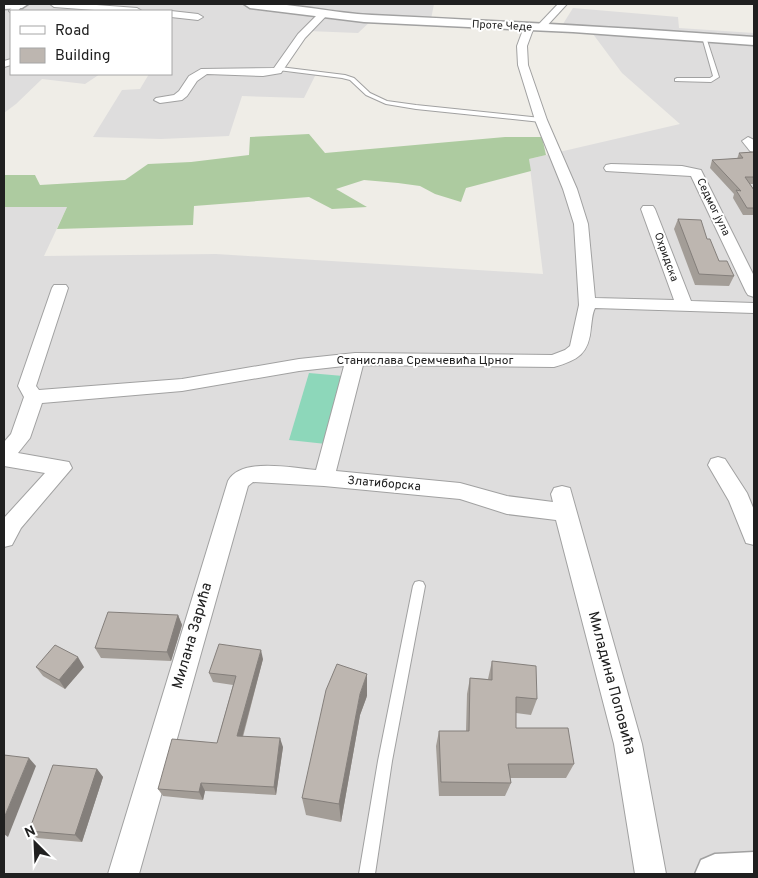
<svg xmlns="http://www.w3.org/2000/svg" width="758" height="878" viewBox="0 0 758 878" font-family="Overpass,sans-serif">
<rect width="100%" height="100%" fill="#efede7"/>
<g fill="#dedddd">
<path d="M4 4H434L430 24 372 20 358 33 308 31 288 57 282 72 316 74 304 98 242 96 229 136 161 139 93 137 122 90 140 89 149 74H171V11H11V74H100L85 84 42 79 16 104 4 113Z"/>
<path d="M573 8 678 17 679 28 754 33V874H4V207H67L44 256 216 254 543 274 529 159 680 124 622 73 593 34 558 32Z"/>
</g>
<path fill="#adcba0" d="M309 134 325 153 505 137H542L546 155 529 159 531 171 466 188 461 202 435 194 420 186 398 183 364 180 336 189 367 207 332 209 309 197 194 206 193 225 57 229 67 207H4V175H35L40 185 125 180 148 164 191 162 249 155 250 137Z"/>
<path fill="#8dd7ba" d="M309 373 343 376 326 444 289 440Z"/>
<g fill="none" stroke-linecap="round" stroke-linejoin="round">
<defs>
<g id="service">
<path d="M704 36 706 37 719 77 711 82 675 81V79L677 78H710L713 76 702 37Z"/>
<path d="M280 67 345 75 354 78 370 93 387 101 416 105 541 118 544 120 541 122 416 109 386 104 366 95 350 80 342 78 278 70 277 69Z"/>
<path d="M419 581 423 582 425 586 392 761 375 874H359L378 761 413 586 415 582Z"/>
</g>
<g id="minor">
<path d="M15 4H23L18 11H11V13L9 11Z"/>
<path d="M50 4H83L137 8 142 11H108L54 7Z"/>
<path d="M558 4H567L544 29H538V25Z"/>
<path d="M324 10 329 13 305 38 281 73 263 76 207 74 197 81 187 96 182 100 160 103 154 100 156 98 174 95 179 91 189 76 201 69 274 68 298 34 321 11Z"/>
<path d="M171 11 198 14 203 17 198 20 171 17Z"/>
<path d="M529 24 534 27 527 46 528 65 547 120 577 189 588 224 595 298 674 300 641 209 643 206H653L655 209 691 301 754 303V313L595 308C592 314 592 321 591 327 589 354 578 360 554 367L363 365 336 471 460 483 507 496 553 502 551 494 554 488 562 486 570 488 642 744 666 874H635L614 744 556 520 507 514 460 499 324 486 253 482 248 486 139 874H108L228 481C241 457 292 468 316 470L344 366 299 371 182 391 42 403 30 438 18 453 69 462 72 468 21 528 12 545 4 547V518L45 473 4 466V442L11 434 24 397 18 386 52 288 54 285H66L68 288 36 386 39 390 182 379 299 359 355 353 552 355 565 350 570 346 579 305 574 224 563 189 535 120 518 65 517 46 524 27Z"/>
<path d="M11 59V65L4 67V61Z"/>
<path d="M748 137 754 140V152L750 151 742 141Z"/>
<path d="M611 164 682 166 701 170 754 276V297L748 295 746 292 691 176 606 171 604 168 606 165Z"/>
<path d="M718 457 725 459 747 493 754 510V545L746 543 729 501 708 465 711 459Z"/>
</g>
<g id="tertiary">
<path d="M4 4H28L22 8 4 9Z"/>
<path d="M244 4C287 1 329 13 372 15 500 21 627 28 754 37V45L573 32 364 22 250 8Z"/>
<path d="M754 852V874H695L701 860 715 854Z"/>
</g>
</defs>
<use href="#service" stroke="#a1a1a1" stroke-width="2"/>
<use href="#minor" stroke="#a1a1a1" stroke-width="2"/>
<use href="#tertiary" stroke="#a1a1a1" stroke-width="3"/>
<use href="#service" fill="#fff" fill-rule="evenodd"/>
<use href="#minor" fill="#fff" fill-rule="evenodd"/>
<use href="#tertiary" fill="#fff" fill-rule="evenodd"/>
</g>
<g fill="#a39d97">
<path d="M754 152V184H750L754 190V215H743L733 198 734 194 710 168 712 160 737 159 739 153Z"/>
<path d="M678 219 707 239 719 261 734 276 729 286 695 285 674 229Z"/>
<path d="M178 615 182 625 171 661 101 658 95 648Z"/>
<path d="M263 659 243 737 283 747 276 795 205 791 203 800 163 796 158 789 217 743 233 685 213 682 209 673Z"/>
<path d="M492 661 537 699 531 715 516 713V728L574 764 566 778H510L511 783 505 796H439L436 746 439 731H466L467 694 470 678 488 679Z"/>
<path d="M36 667H84L65 689 43 676Z"/>
<path d="M367 696 360 715 341 822 306 815 302 798Z"/>
<path d="M97 769 103 777 82 842 37 838 29 831Z"/>
</g>
<g fill="#847f7b">
<path d="M178 615 182 625 171 661 167 652Z"/>
<path d="M261 650 263 659 240 745 237 736Z"/>
<path d="M78 657 84 667 65 689 59 680Z"/>
<path d="M367 674V696L360 715 341 822 339 804 360 694Z"/>
<path d="M280 738 283 747 276 795 274 787Z"/>
<path d="M29 758 36 766 8 837 4 834V818Z"/>
<path d="M97 769 103 777 82 842 75 835Z"/>
<path d="M201 783 205 791 203 800 199 792Z"/>
</g>
<g fill="#bdb6b0" stroke="#847f7b">
<path d="M754 152V177H745L754 190V208H747L736 190 741 191 712 160 743 158 739 153Z"/>
<path d="M678 219 701 220 707 239H710L719 261H727L734 276 699 274Z"/>
<path d="M108 612 178 615 167 652 95 648Z"/>
<path d="M219 644 261 650 237 736 280 738 274 787 201 783 199 792 158 789 172 739 217 743 236 676 209 673Z"/>
<path d="M55 645 78 657 59 680 36 667Z"/>
<path d="M492 661 536 666 537 699 516 697V728H568L574 764H508L511 783 441 782 439 731H469L470 678 492 680Z"/>
<path d="M337 664 367 674 360 694 339 804 302 798 326 690Z"/>
<path d="M4 755 29 758 4 818Z"/>
<path d="M53 765 97 769 75 835 29 831Z"/>
</g>
<g text-anchor="middle" dominant-baseline="central" stroke-width="4" stroke-linejoin="round" paint-order="stroke">
<g font-size="11" fill="#202020" stroke="#fff">
<text transform="translate(502 26) rotate(3)">Проте Чеде</text>
<text transform="translate(713 207) rotate(64)">Седмог јула</text>
<text transform="translate(666 257) rotate(70)">Охридска</text>
</g>
<g font-size="12" fill="#202020" stroke="#fff">
<text x="425" y="361">Станислава Сремчевића Црног</text>
<text transform="translate(384 484) rotate(5)">Златиборска</text>
</g>
<g font-size="15" fill="#202020" stroke="#fff">
<text transform="translate(193 636) rotate(-74)">Милана Зарића</text>
<text transform="translate(611 683) rotate(75)">Миладина Поповића</text>
</g>
</g>
<rect width="758" height="878" fill="none" stroke="#202020" stroke-width="10"/>
<rect x="10" y="10" width="162" height="65" fill="#ffffff" stroke="#a6a6a6"/>
<rect x="20" y="26" width="25" height="8" fill="#ffffff" stroke="#a6a6a6"/>
<text x="55" y="35" font-size="15" fill="#202020">Road</text>
<rect x="20" y="48" width="25" height="15" fill="#bdb6b0" stroke="#a6a6a6"/>
<text x="55" y="60" font-size="15" fill="#202020">Building</text>
<g transform="translate(35 843) rotate(336)" stroke="#ffffff" stroke-width="4" paint-order="stroke">
<path d="M0-4L9 19L0 12L-9 19Z" fill="#202020"/>
<text y="-8" font-size="14" font-weight="bold" text-anchor="middle" fill="#202020">N</text>
</g>
</svg>
